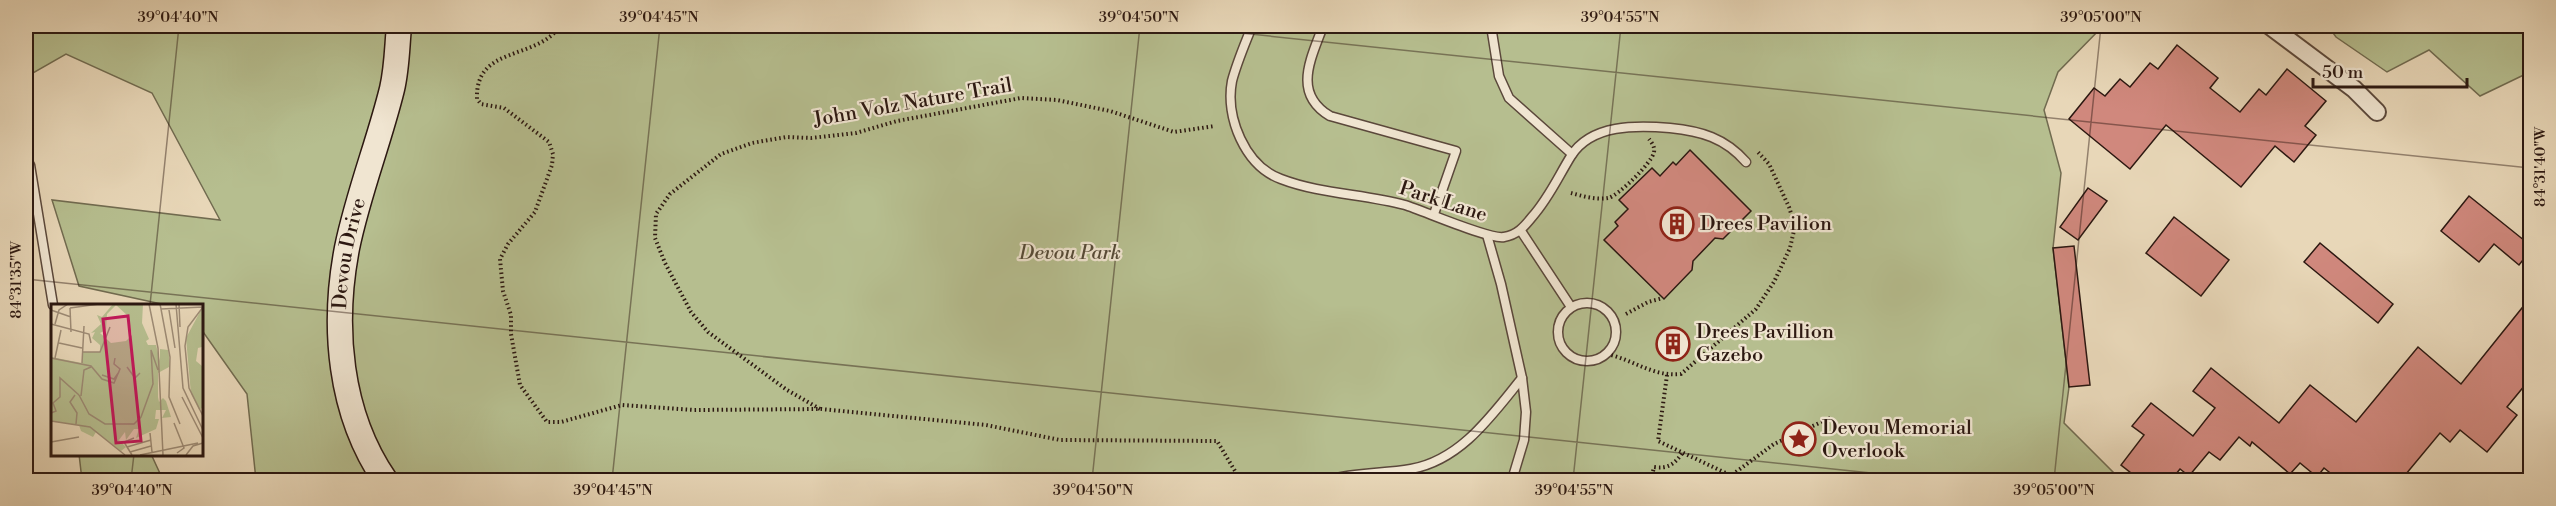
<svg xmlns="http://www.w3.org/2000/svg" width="2556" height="506" viewBox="0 0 2556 506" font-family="'Libre Bodoni',serif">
<rect width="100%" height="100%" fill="#e8d7b8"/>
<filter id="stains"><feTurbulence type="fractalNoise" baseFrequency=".00333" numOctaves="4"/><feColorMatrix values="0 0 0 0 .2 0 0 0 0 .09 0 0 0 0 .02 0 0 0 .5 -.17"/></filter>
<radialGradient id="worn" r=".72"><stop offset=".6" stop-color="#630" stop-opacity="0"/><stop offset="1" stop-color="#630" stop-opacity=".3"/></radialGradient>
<g fill="#b6be8f" stroke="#716b50" stroke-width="1.5">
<path d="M26 26H2103L2058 72 2044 110 2061 173 2053 248 2069 387 2064 423 2121 480H256L247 394 201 329V305H166L79 286 52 200 220 220 152 93 66 54 26 77Z"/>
<path d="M2328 26H2530V72L2480 96 2429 50 2387 72 2336 37Z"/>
<path d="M79 454H151L163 480H82Z"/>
</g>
<g fill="#d0887d" stroke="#2c1811" stroke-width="1.5">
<path d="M2177 45 2218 78 2210 88 2240 112 2259 89 2266 95 2287 69 2326 101 2305 126 2316 135 2294 162 2275 146 2241 187 2166 125 2130 169 2069 119 2094 88 2105 96 2120 79 2130 87 2150 63 2158 69Z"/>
<path d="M1690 150 1751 211 1723 239 1715 238 1693 261 1692 270 1664 299 1604 240 1618 226 1615 222 1628 209 1619 200 1652 168 1660 176 1673 162 1676 165Z"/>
<path d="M2088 188 2107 201 2078 240 2060 227Z"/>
<path d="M2469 196 2530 245V251L2519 265 2494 244 2479 262 2441 231Z"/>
<path d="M2174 217 2229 260 2201 296 2146 253Z"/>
<path d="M2320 243 2393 304 2378 323 2304 262Z"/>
<path d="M2074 246 2090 385 2069 387 2053 248Z"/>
<path d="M2530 298V379L2507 407 2517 415 2487 452 2460 430 2450 442 2440 433 2401 480H2339L2324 468 2317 477 2300 463 2290 474 2252 442 2250 446 2239 437 2220 460 2209 452 2189 476 2180 469 2171 480H2140L2121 465 2144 435 2132 426 2151 403 2193 436 2215 408 2193 391 2211 368 2279 423 2310 385 2356 422 2418 347 2461 384Z"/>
<circle cx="1673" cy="344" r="11"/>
</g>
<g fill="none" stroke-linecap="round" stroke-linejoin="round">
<defs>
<g id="lane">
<path d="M1252 26C1245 44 1237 62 1232 81 1225 117 1245 166 1281 179 1320 194 1364 194 1405 205 1424 211 1490 240 1504 237 1517 235 1524 227 1532 217 1549 198 1558 177 1571 156 1591 124 1637 125 1670 128 1701 131 1725 138 1746 162"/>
<path d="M1323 26C1311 59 1292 93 1330 116L1456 151 1434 214"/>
<path d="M1491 26 1499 76 1509 98 1572 154"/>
<path d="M26 163 30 165 53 305"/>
<path d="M1521 231 1571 307"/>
<path d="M1487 235 1501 284 1522 378 1526 412 1524 440 1512 480"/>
<circle cx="1587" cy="332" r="29"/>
<path d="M1329 480C1356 472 1384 474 1411 469 1461 460 1492 415 1522 378"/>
</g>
<path id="street" d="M2270 26 2354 89 2377 112"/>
<g id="secondary">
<path id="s1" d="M385 480C339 413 332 326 347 248 358 194 379 142 392 89 397 68 397 47 399 26"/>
</g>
</defs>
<use href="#lane" stroke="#5b483b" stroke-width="11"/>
<use href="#street" stroke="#5b483b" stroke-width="20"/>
<use href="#secondary" stroke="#2c1811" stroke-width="27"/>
<g stroke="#2c1811" stroke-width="4" stroke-dasharray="1.5 3" stroke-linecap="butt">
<path d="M560 26C536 61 475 45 477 99L481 104 504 108 549 142 553 154 552 165 535 212 508 244 500 259 503 291 511 315V334L520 385 547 422H561L622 405 694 410 821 409 986 425 1060 440 1217 441 1238 476 1244 480"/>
<path d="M26 44 29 26"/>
<path d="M1571 193C1582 196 1596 200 1608 198 1618 196 1652 163 1654 152 1655 147 1652 143 1649 139"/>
<path d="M1626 314 1648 302 1663 298"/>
<path d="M1607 354C1634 360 1653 377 1681 374L1756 309 1774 282 1790 248 1795 226 1789 207 1769 164 1757 151"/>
<path d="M1667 375 1658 441 1730 475"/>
<path d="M820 409 787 390 708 332 691 312 665 263 655 238 656 214 670 194 721 154 752 143 786 137 811 138 856 133 897 121 1021 98 1057 100 1110 111 1174 132 1215 126"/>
<path d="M1651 480 1654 467C1668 469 1675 464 1683 452"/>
<path d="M1725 480 1774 444 1832 417"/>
</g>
<use href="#lane" stroke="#f0e5d1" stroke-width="8"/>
<use href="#street" stroke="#f0e5d1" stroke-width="16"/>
<use href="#secondary" stroke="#f0e5d1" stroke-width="24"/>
</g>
<path fill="none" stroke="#2c1811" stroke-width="1.5" stroke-opacity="0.45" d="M1173 26 2530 168M26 279 1938 480M150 305 179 26M131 480 134 454M612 480 660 26M1092 480 1140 26M1573 480 1621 26M2054 480 2101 26"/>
<defs>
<symbol id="building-ring" viewBox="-11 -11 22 22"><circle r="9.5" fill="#f0e5d1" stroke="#8f2418" stroke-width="1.5"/><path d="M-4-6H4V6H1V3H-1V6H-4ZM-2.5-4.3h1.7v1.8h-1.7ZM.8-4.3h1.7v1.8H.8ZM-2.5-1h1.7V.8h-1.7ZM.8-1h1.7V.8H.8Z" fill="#8f2418"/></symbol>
<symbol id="sight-ring" viewBox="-11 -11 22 22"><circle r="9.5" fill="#f0e5d1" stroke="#8f2418" stroke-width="1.5"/><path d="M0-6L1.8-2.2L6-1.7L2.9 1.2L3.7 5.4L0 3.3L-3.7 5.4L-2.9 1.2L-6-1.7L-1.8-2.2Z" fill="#8f2418"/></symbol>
</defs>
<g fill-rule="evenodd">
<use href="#building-ring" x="1658" y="205" width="38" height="38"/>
<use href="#building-ring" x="1654" y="325" width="38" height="38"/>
<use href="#sight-ring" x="1780" y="420" width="38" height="38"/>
</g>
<g text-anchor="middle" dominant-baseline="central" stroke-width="4.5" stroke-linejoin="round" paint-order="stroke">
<g font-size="20" fill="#2c1811" stroke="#f0e5d1">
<text transform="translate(913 103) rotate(-10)">John Volz Nature Trail</text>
<text transform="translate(1443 202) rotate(18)">Park Lane</text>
<text stroke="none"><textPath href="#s1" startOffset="236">Devou Drive</textPath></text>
</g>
<g font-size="20" fill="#2c1811" stroke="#f0e5d1" text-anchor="start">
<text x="1700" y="224">Drees Pavilion</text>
<text x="1696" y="332">Drees Pavillion<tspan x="1696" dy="23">Gazebo</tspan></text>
<text x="1822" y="428">Devou Memorial<tspan x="1822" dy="23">Overlook</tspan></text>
</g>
<g font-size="20" font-style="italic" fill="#554a37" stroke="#f0e5d1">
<text x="1070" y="253">Devou Park</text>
</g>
</g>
<g transform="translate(51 304)">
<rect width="152" height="152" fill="#e8d7b8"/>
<path d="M62 0H92L91 19 98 35 95 37 97 41H105L109 57V45L117 46 118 52V63L107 69V93L108 98 112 94 115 97 120 113 111 114 115 106H105L104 115H108L105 125 85 134 88 125H83L75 136 74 128 68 136 75 143 70 147 45 128 42 133 30 127 28 121 0 117V53L31 59V48H49V41L41 34 44 28 40 29 50 20 46 11 51 13ZM65 1 77 12 81 31 75 37 60 39 49 29 55 26 56 10ZM151 4V43L147 44 145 57 151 62V104L148 106 140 90 135 34Z" fill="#b6be8f" fill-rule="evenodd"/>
<path fill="none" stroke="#9d8b75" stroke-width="1.5" d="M98 0 107 44 112 151M109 0 110 5 152 3M125 0 132 84 152 126M128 0 129 23M152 3 137 23 134 42 138 84 152 112M19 4 48 0M19 4 20 28M110 5 119 53 118 93 129 120M0 6 20 13M118 6 124 44M0 20 38 30 40 39M4 20 8 6 17 0M8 39 31 44M31 48H49L59 23M0 54 40 62 51 75 63 79 69 65 63 60 64 54M4 54 10 26M31 59 33 22M76 63 84 74 89 69M51 71 63 75 68 68M24 91 19 98 26 109 25 120M28 91 38 110 54 120H83L90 113 102 80 100 46 107 66M30 92 33 66 40 63M131 93 152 134M0 109 5 107 2 99 9 93V74L28 91M0 117 39 123 74 151M123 119 133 144 126 149M99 129 101 148M0 138 28 133M76 143 100 136M79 148 100 142M81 151 73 138 83 134M89 151 147 139M135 151 142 142 152 139"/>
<path fill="#c2185b" fill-opacity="0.15" stroke="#c2185b" stroke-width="3" d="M77 12 90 137 65 139 52 15Z"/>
<rect width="152" height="152" fill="none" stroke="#2c1811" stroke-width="3"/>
</g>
<rect width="2556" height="506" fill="none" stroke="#e8d7b8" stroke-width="66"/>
<path d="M2313 78v9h154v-9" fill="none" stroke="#2c1811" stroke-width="3"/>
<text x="2322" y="78" font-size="18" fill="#2c1811" stroke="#f0e5d1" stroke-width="4.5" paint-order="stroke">50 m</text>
<rect x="33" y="33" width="2490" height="440" fill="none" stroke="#2c1811" stroke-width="2"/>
<g font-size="15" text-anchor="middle" fill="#2c1811">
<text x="178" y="22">39°04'40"N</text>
<text x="659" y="22">39°04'45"N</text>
<text x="1139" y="22">39°04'50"N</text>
<text x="1620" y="22">39°04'55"N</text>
<text x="2101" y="22">39°05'00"N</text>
<text transform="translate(2540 167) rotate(-90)" y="5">84°31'40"W</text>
<text transform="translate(16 280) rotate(-90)" y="5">84°31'35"W</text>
<text x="132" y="495">39°04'40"N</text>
<text x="613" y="495">39°04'45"N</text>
<text x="1093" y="495">39°04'50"N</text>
<text x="1574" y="495">39°04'55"N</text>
<text x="2054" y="495">39°05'00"N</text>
</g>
<rect width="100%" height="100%" filter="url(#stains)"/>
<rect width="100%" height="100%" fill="url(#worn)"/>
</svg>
